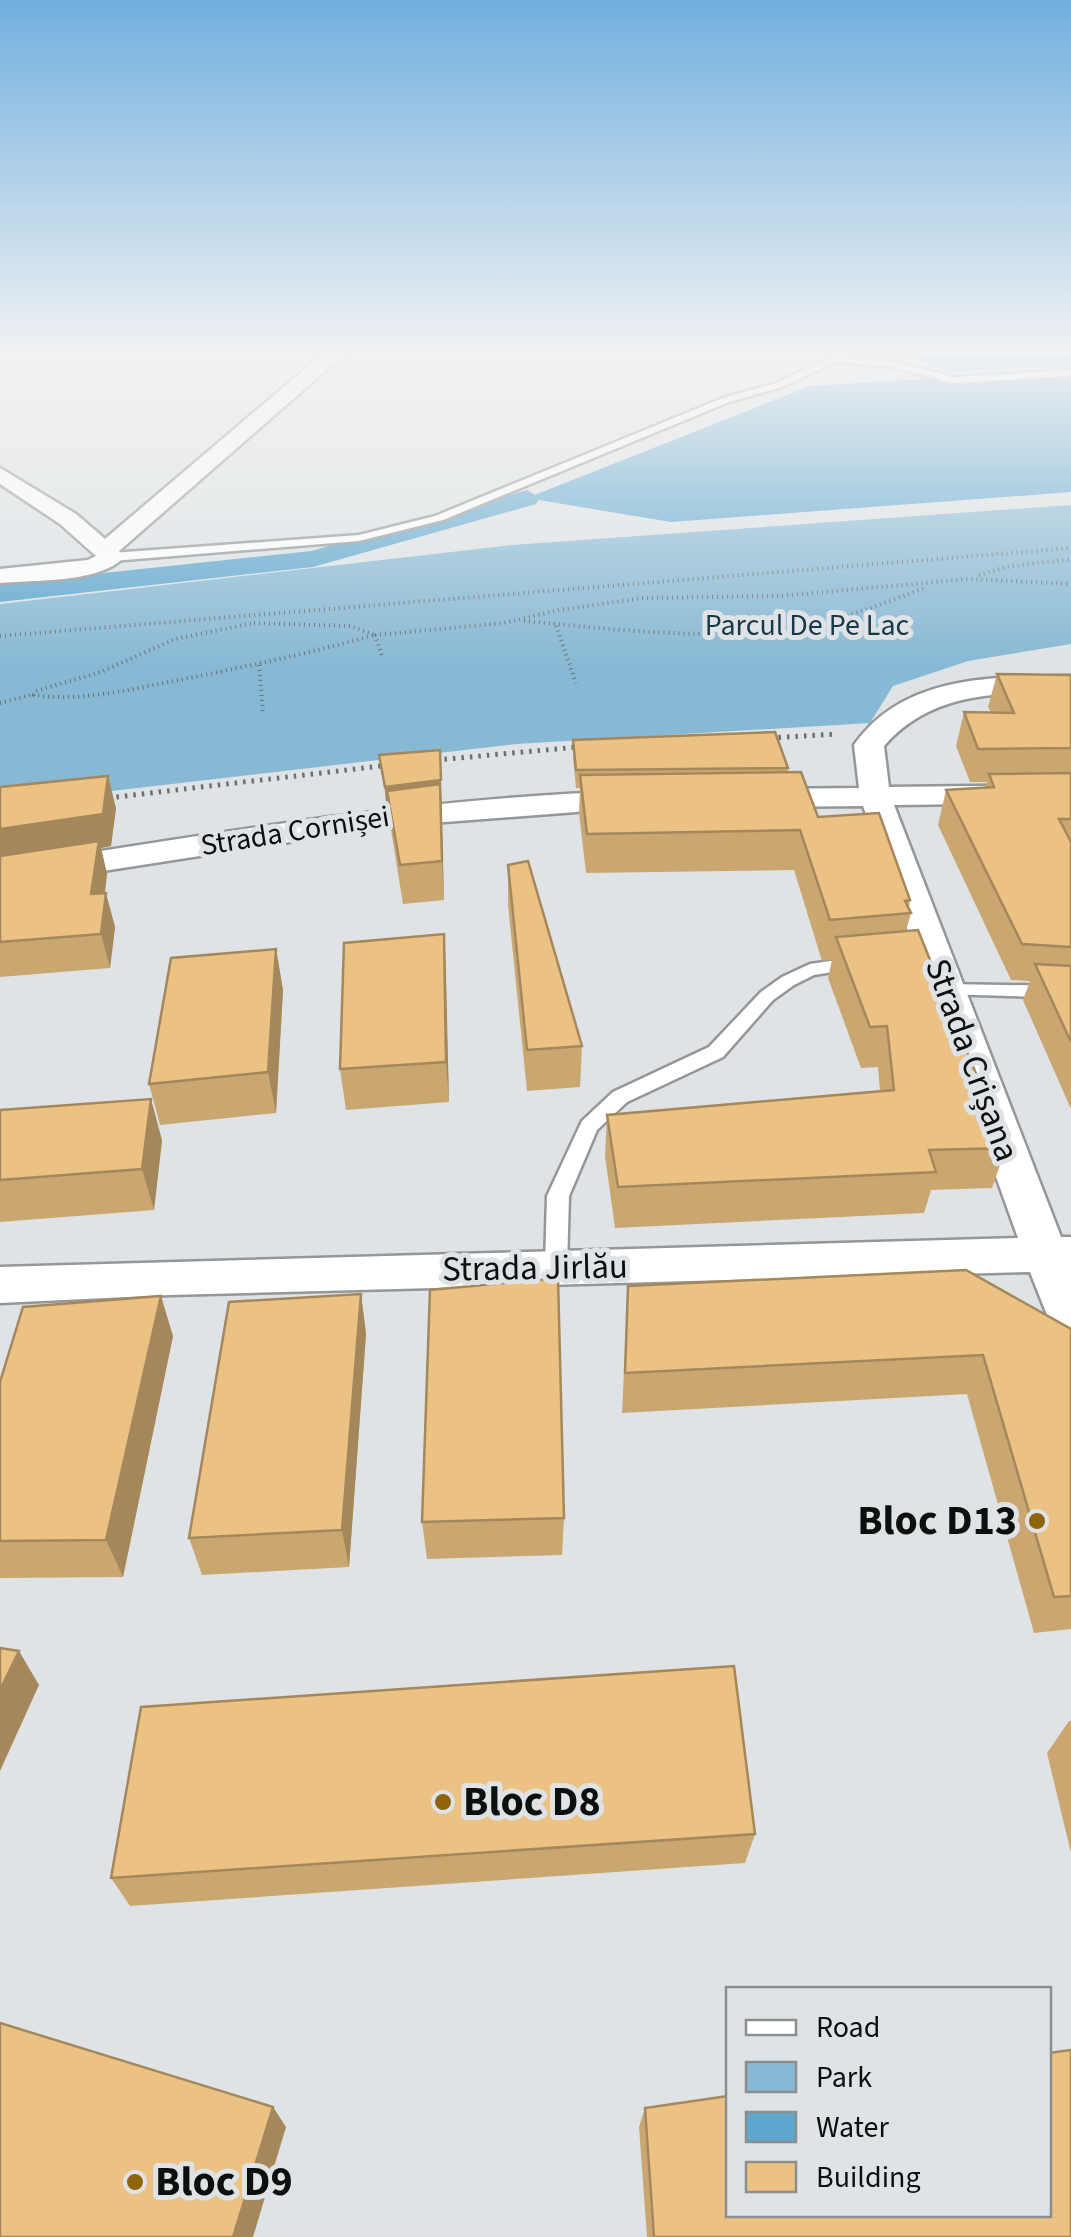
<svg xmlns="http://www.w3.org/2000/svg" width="1071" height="2237" viewBox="0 0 1071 2237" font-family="'Source Sans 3',sans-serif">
<rect width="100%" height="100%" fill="#dfe3e5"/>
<path fill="#88b9d4" d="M1071 505V644L968 661 893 686 870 723 516 744 0 804V604L512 545Z"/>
<g fill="#5ea7ce">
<path d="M1071 351V365L948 372 919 360 869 353Z"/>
<path d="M1071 370V492L671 522 527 498 810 386Z"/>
</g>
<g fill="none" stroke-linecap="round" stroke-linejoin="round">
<path fill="#5ea7ce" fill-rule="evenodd" d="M527 490 540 498 536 504 313 567 0 602V584L311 551Z"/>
<defs>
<g id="service">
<path d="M845 351H857L846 358 892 361 953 377 1071 370V376L953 383 892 367 836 362 782 387 729 402 443 520 359 541 112 561 106 557 112 553 359 535 435 516 723 398 776 383Z"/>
<path d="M858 957 864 959 867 963 864 967 814 975 794 985 773 1000 723 1057 627 1102 597 1130 569 1196 567 1267 564 1273 556 1276 548 1273 545 1267 547 1196 582 1121 613 1092 709 1047 761 992 782 977 810 964Z"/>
<path d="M947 984 1071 986V998L941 994 938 990 941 986Z"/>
</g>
<g id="minor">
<path d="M326 351H348L119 551 124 557C101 583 34 580 0 583V569L88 560 96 556 60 524 0 484V468L76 514 105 539Z"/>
<path d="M1071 676V692C1001 693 933 690 884 746L889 787 1071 785V803L894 805 1061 1237H1071V1341L1055 1335 1030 1272 170 1295 0 1303V1267L1018 1238 863 806 758 807 747 805 743 798 747 791 758 789 859 788 854 745C904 674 993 677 1071 676Z"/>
<path d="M630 791 641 793 645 800 641 807 393 826 0 887V867C210 834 417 798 630 791Z"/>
</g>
</defs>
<use href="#service" stroke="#939799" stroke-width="5"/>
<use href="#minor" stroke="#939799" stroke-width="5"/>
<g stroke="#6c6f70" stroke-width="4" stroke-dasharray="1 4" stroke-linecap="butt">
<path d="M979 575 1006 567 1071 559"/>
<path d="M524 621C623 630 725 644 823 622 858 614 891 600 925 588"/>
<path d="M254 623 350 626 375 635C310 653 245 667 179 680 132 689 82 702 34 695L36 691 101 672 175 639Z"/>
<path d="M556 626 576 683"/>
<path d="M375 635 382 656"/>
<path d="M375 635 504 623 559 610 643 598 778 596 969 579 1071 584"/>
<path d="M0 636 1071 548"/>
<path d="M259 665 263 712"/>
<path d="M0 703 34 694"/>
</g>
<g stroke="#6c6f70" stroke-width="5" stroke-dasharray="2.5 6" stroke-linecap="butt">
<path d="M770 738 837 734"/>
<path d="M436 760 578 747"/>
<path d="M108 798 389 765"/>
</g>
<use href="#service" fill="#fff" fill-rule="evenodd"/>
<use href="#minor" fill="#fff" fill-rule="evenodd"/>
</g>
<g fill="#caa771">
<path d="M997 674 1071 675V1109L1023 1000 1030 981 1011 980 938 825 946 790 985 788 987 782H970L956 746 964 712H991L988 707Z"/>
<path d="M573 740 788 768V772L818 817 910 900 909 908 911 913 906 931 1006 1148 992 1188 931 1190 924 1213 615 1228 605 1156 607 1115 880 1092 878 1067 861 1068 828 978 832 960 822 961 794 870 586 873 579 813 580 788H576L573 757Z"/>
<path d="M440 750 444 900 403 904 379 755Z"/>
<path d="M0 787 116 808 111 846 101 848 107 874 105 893 115 927 110 968 0 977Z"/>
<path d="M508 865 582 1046 580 1087 527 1091 508 905Z"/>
<path d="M444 934 449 1102 346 1110 340 1069Z"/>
<path d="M276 949 283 990 276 1113 160 1125 149 1084Z"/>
<path d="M0 1110 162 1140 154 1210 0 1222Z"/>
<path d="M628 1286 1071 1329V1629L1034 1633 967 1394 622 1413Z"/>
<path d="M361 1294 366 1334 349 1567 202 1575 189 1538Z"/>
<path d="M173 1336 123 1577 0 1578V1382Z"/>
<path d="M564 1518 562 1555 427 1559 422 1522Z"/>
<path d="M1069 1721H1071V1853L1047 1753Z"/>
<path d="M755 1834 745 1863 130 1906 111 1878Z"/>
<path d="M645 2108 1071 2237H647L639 2127Z"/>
</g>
<g fill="#a4885c">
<path d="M440 750 444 900 442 861 387 791 388 804 386 805 385 787Z"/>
<path d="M108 776 116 808 111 846 101 848 107 874 100 928 0 863V829Z"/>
<path d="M106 893 115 927 110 968 101 934Z"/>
<path d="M444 934 446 974 449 1102 446 1062Z"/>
<path d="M276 949 283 990 276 1113 268 1072Z"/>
<path d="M151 1099 162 1140 154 1210 142 1169Z"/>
<path d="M361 1294 366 1334 349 1567 342 1530Z"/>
<path d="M161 1296 173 1336 123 1577 106 1540Z"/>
<path d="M19 1651 39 1685 0 1771V1690Z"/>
<path d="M273 2107 286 2127 253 2237H233Z"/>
</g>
<g fill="#ebc283" stroke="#a4885c" stroke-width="2.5">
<path d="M997 674 1071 675V748L978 749 964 712 1014 713Z"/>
<path d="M775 732 788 768 576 770 573 740Z"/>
<path d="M440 750 441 780 385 787 379 755Z"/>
<path d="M801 772 818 817 879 813 910 900 905 901 911 913 830 920 800 830 587 834 580 775Z"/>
<path d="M1071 773V819H1059L1071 842V947L1022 944 946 790 994 787 989 774Z"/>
<path d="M108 776 103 814 0 829V787Z"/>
<path d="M440 784 442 861 400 865 387 791Z"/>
<path d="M99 841 91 894 106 893 101 934 0 942V856Z"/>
<path d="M528 861 582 1046 527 1050 508 865Z"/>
<path d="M918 930 1006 1148 929 1150 936 1172 618 1187 607 1115 894 1090 887 1026 870 1027 836 937Z"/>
<path d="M444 934 446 1062 340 1069 344 943Z"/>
<path d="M276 949 268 1072 149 1084 171 958Z"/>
<path d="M1035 964 1071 966V1042Z"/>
<path d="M151 1099 142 1169 0 1180V1110Z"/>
<path d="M966 1270 1071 1329V1596L1054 1597 983 1355 625 1373 628 1286Z"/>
<path d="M558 1278 564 1518 422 1522 430 1290Z"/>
<path d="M361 1294 342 1530 189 1538 229 1302Z"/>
<path d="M161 1296 106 1540 0 1541V1382L23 1307Z"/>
<path d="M0 1648 19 1651 0 1690Z"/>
<path d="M734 1666 755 1834 111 1878 141 1707Z"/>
<path d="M0 2023 273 2107 233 2237H0Z"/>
<path d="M1071 2050V2237H654L645 2108 728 2096V2214H1048V2053Z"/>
</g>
<linearGradient id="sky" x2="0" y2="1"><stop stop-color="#71afde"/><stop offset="0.53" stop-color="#f1f2f3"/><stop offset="1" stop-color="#f1f2f3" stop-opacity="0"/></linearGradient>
<rect width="1071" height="664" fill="url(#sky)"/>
<g fill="#90640c" stroke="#dfe3e5" stroke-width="4">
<circle cx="1037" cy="1521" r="10"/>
<circle cx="443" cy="1802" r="10"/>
<circle cx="135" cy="2182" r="10"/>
</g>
<g text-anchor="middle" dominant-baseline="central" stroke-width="10" stroke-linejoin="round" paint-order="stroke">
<g font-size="30" fill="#163849" stroke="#dfe3e5">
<text x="807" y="625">Parcul De Pe Lac</text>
</g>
<g font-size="30" fill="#0d0f0f" stroke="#dfe3e5">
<text transform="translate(295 831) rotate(-9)">Strada Cornișei</text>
</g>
<g font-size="35" fill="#0d0f0f" stroke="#dfe3e5">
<text transform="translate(972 1060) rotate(70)">Strada Crișana</text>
<text transform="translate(535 1268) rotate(-1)">Strada Jirlău</text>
</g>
<g font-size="42" font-weight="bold" fill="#0d0f0f" stroke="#dfe3e5" text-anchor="start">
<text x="1017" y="1521" text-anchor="end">Bloc D13</text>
<text x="463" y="1802">Bloc D8</text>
<text x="155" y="2182">Bloc D9</text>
</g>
</g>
<rect x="726" y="1987" width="325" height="230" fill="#dfe3e5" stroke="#8b8e8f" stroke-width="2.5"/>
<rect x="746" y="2020" width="50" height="15" fill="#ffffff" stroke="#8b8e8f" stroke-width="2.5"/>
<text x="816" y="2037" font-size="30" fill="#0d0f0f">Road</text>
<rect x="746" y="2062" width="50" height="30" fill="#88b9d4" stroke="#8b8e8f" stroke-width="2.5"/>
<text x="816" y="2087" font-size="30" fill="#0d0f0f">Park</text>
<rect x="746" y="2112" width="50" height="30" fill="#5ea7ce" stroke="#8b8e8f" stroke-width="2.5"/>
<text x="816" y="2137" font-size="30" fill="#0d0f0f">Water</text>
<rect x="746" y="2162" width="50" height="30" fill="#ebc283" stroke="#8b8e8f" stroke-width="2.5"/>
<text x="816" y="2187" font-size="30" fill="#0d0f0f">Building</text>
</svg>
